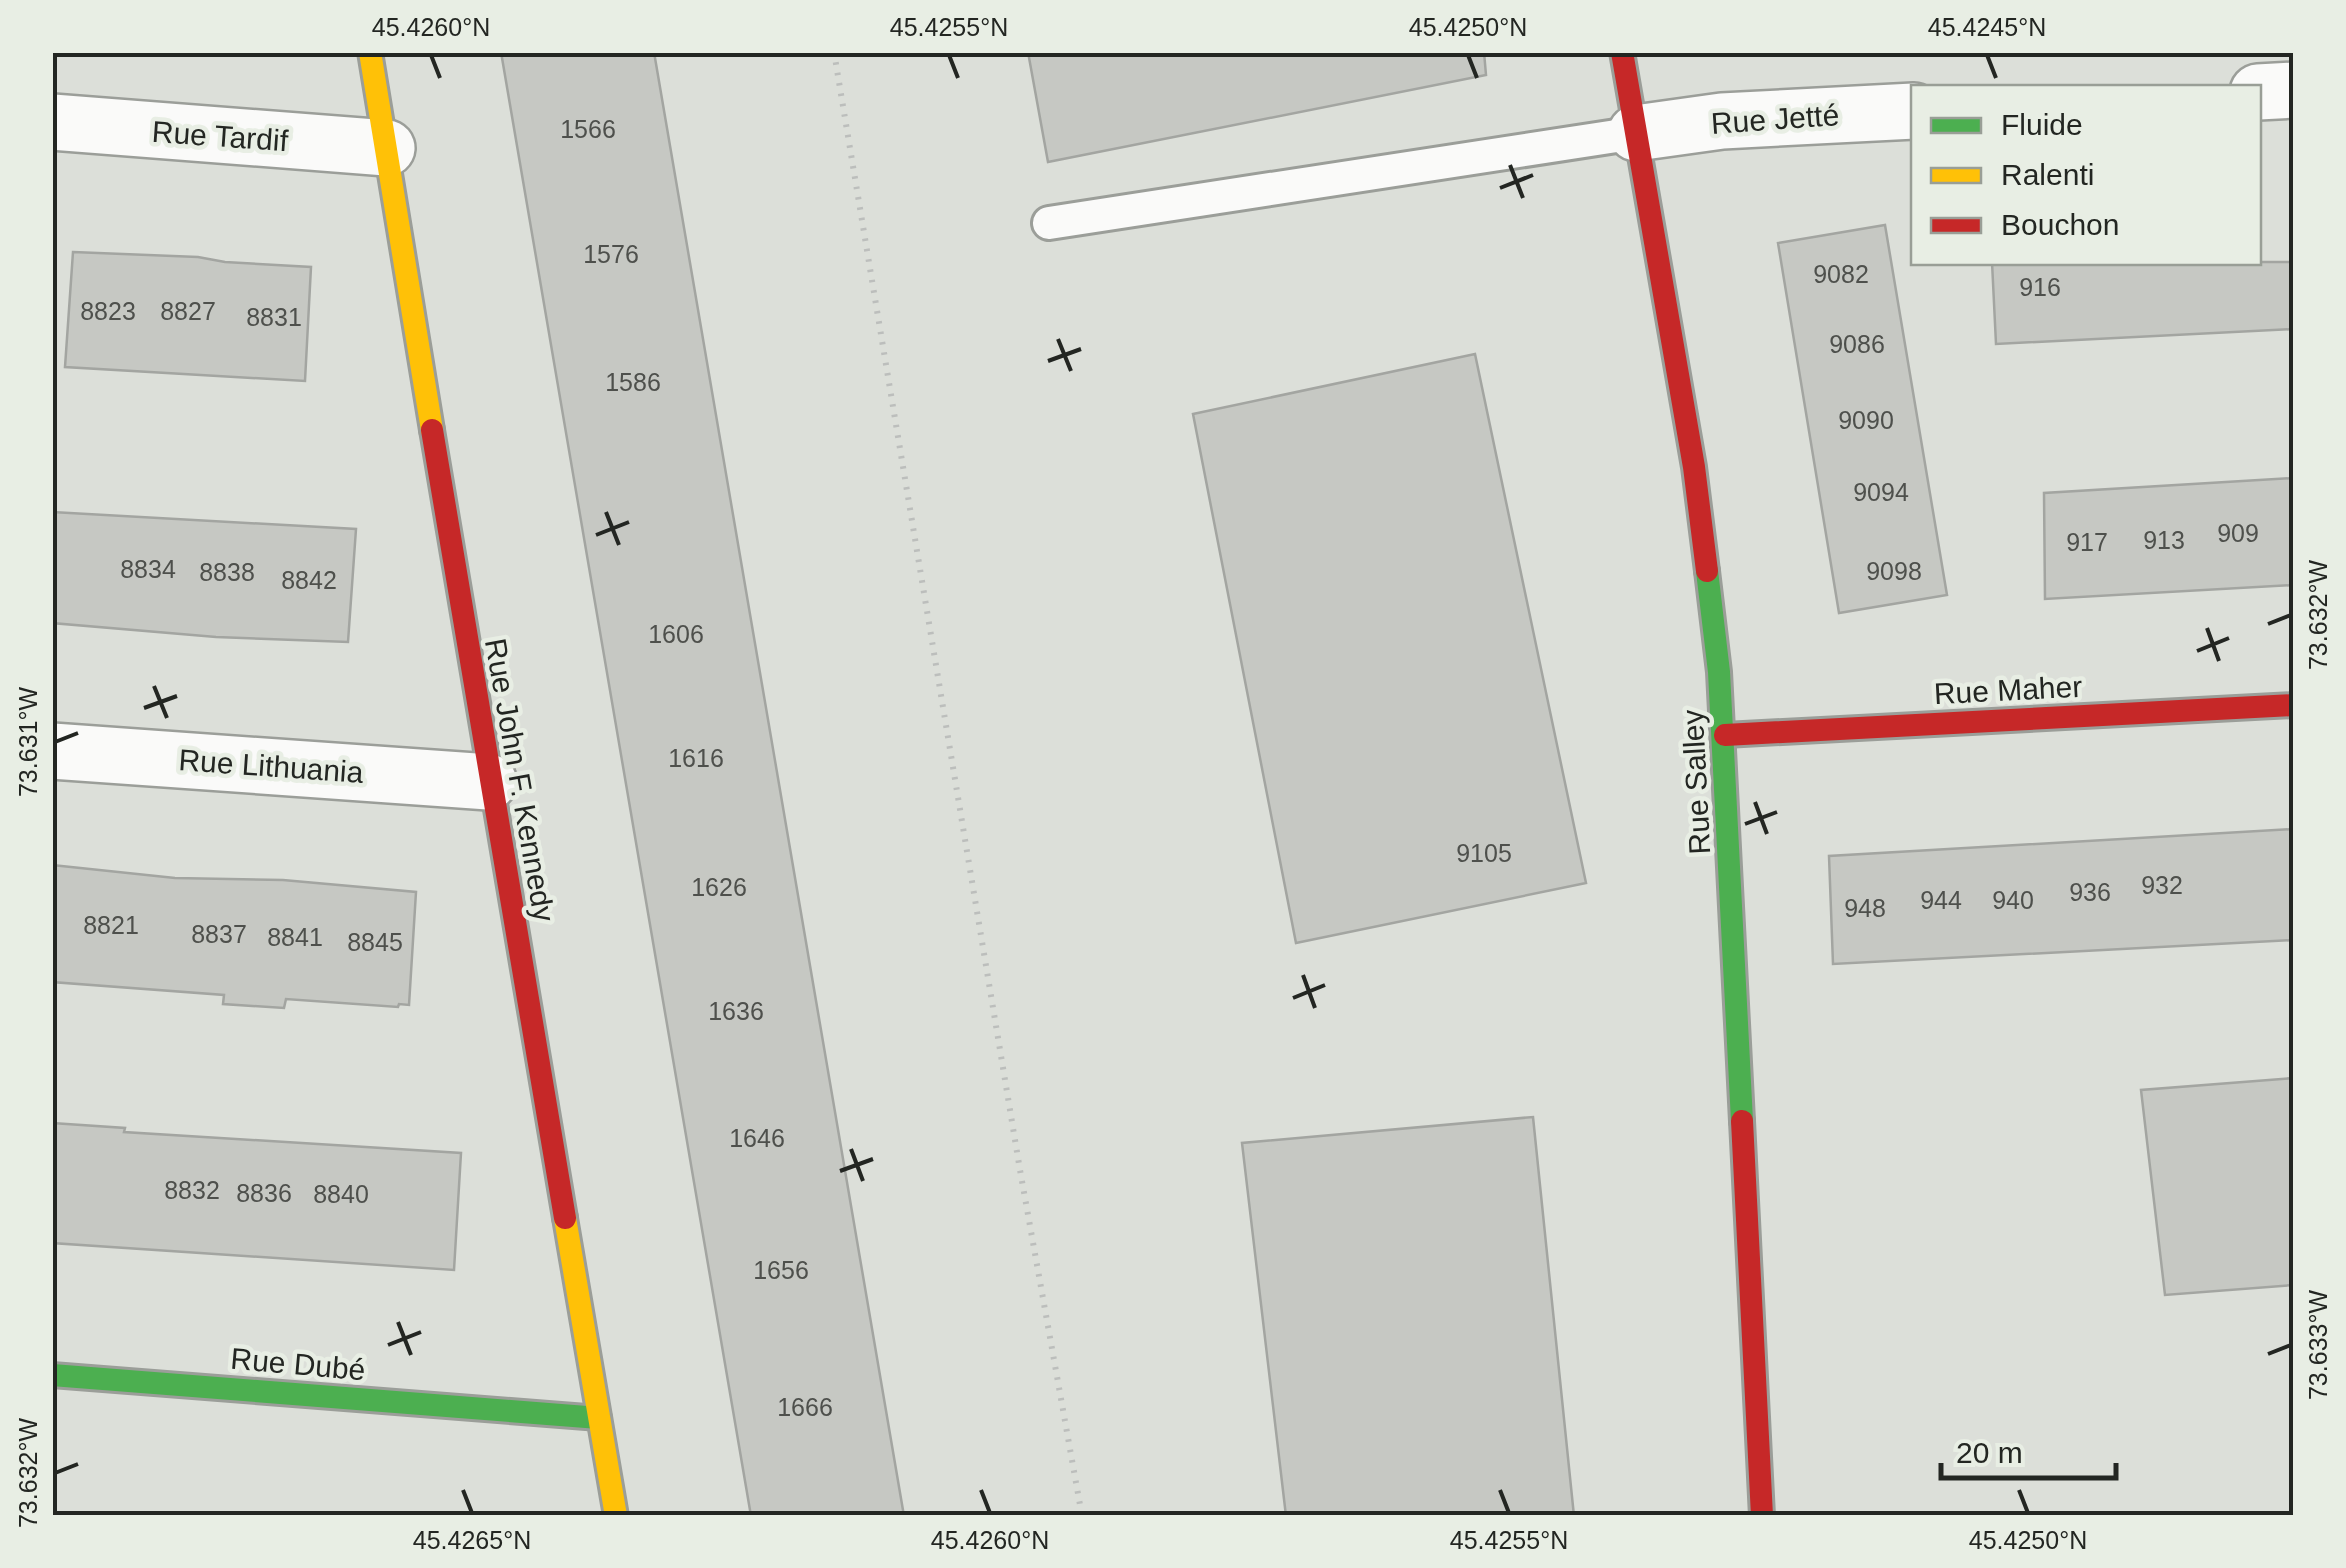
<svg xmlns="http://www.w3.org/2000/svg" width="2346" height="1568" viewBox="0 0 2346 1568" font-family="Arial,sans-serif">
<rect width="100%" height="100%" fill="#dcdfd9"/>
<g fill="#c6c8c3" stroke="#a3a5a1" stroke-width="2.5">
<path d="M501 52H654L904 1516H751Z"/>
<path d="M1028 52H1484L1486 75 1048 162Z"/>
<path d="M1885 225 1947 595 1839 613 1778 243Z"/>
<path d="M73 252 198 257 225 262 311 267 305 381 65 367Z"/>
<path d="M1992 262H2294V329L1996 344Z"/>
<path d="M1475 354 1586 883 1296 943 1193 414Z"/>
<path d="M2294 478V585L2045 599 2044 493Z"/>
<path d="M52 512 356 529 348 642 216 637 52 623Z"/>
<path d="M2294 829V940L1833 964 1829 856Z"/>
<path d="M52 865 175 878 283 880 416 892 409 1005 399 1004 398 1007 286 999 284 1008 223 1004 224 995 52 982Z"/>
<path d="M2294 1078V1285L2165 1295 2141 1090Z"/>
<path d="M1533 1117 1574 1516H1286L1242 1143Z"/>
<path d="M52 1123 125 1128 124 1132 461 1153 454 1270 52 1243Z"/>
</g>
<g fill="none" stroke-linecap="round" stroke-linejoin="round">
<defs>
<path id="lane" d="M1049 223 1636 133"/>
<g id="street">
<path d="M2258 92 2294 90"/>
<path d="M52 122 387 148"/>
<path d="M1636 133 1722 121 1914 111"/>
<path d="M52 751 489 782"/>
</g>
<g id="fast">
<path d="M1707 571 1719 672 1742 1121"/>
<path d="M52 1375 599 1418"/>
</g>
<g id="slow">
<path d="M370 52 432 430"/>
<path d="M565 1218 616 1516"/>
</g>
<g id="jam">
<path d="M1622 52 1694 467 1707 571"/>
<path d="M432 430 565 1218"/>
<path d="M1725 735 2294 705"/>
<path d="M1742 1121 1762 1516"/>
</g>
</defs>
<use href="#lane" stroke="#9b9e99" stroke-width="38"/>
<use href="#street" stroke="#9b9e99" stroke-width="60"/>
<use href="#fast" stroke="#9b9e99" stroke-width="28"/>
<use href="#slow" stroke="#9b9e99" stroke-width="28"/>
<use href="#jam" stroke="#9b9e99" stroke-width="28"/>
<path stroke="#bcbebc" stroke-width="6" stroke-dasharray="2.5 8" stroke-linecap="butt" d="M834 52 1020 1170 1082 1516"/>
<use href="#lane" stroke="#fafaf9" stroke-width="32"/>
<use href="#street" stroke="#fafaf9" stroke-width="55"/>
<use href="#fast" stroke="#4caf50" stroke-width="22"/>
<use href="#slow" stroke="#ffc107" stroke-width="22"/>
<use href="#jam" stroke="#c62828" stroke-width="22"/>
</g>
<path fill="none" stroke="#232622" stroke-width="4" d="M431 55 440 78M949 55 958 78M1468 55 1477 78M1987 55 1996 78M1510 165 1523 198M1500 188 1533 175M1058 339 1071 371M1048 361 1081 349M606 512 619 545M596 535 629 522M2268 624 2291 615M2207 628 2219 661M2197 651 2229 638M154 686 167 718M144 708 177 696M55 742 78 733M1755 802 1767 834M1745 824 1777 812M1303 975 1315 1008M1293 998 1325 985M851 1149 863 1181M840 1171 873 1159M398 1322 411 1355M388 1345 421 1332M2268 1354 2291 1345M55 1473 78 1464M463 1490 472 1513M981 1490 990 1513M1500 1490 1509 1513M2019 1490 2028 1513"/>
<g text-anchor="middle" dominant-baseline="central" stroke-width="9" stroke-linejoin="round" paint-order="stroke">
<g font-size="25" fill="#4e504c">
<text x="588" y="129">1566</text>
<text x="611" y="254">1576</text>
<text x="1841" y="274">9082</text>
<text x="2040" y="287">916</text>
<text x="108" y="311">8823</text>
<text x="188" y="311">8827</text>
<text x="274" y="317">8831</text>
<text x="1857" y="344">9086</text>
<text x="633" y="382">1586</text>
<text x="1866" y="420">9090</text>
<text x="1881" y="492">9094</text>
<text x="2238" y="533">909</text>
<text x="2164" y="540">913</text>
<text x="2087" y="542">917</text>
<text x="148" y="569">8834</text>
<text x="1894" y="571">9098</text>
<text x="227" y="572">8838</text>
<text x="309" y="580">8842</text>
<text x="676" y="634">1606</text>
<text x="696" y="758">1616</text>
<text x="1484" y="853">9105</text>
<text x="2162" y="885">932</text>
<text x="719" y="887">1626</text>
<text x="2090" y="892">936</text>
<text x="1941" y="900">944</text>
<text x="2013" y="900">940</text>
<text x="1865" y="908">948</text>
<text x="111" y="925">8821</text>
<text x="219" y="934">8837</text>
<text x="295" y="937">8841</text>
<text x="375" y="942">8845</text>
<text x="736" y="1011">1636</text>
<text x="757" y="1138">1646</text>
<text x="192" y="1190">8832</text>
<text x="264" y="1193">8836</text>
<text x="341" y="1194">8840</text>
<text x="781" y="1270">1656</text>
<text x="805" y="1407">1666</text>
</g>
<g font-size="30" fill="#232622" stroke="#e8eee4">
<text transform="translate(1775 119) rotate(-4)">Rue Jetté</text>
<text transform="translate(220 136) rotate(4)">Rue Tardif</text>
<text transform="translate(2008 690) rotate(-3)">Rue Maher</text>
<text transform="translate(271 766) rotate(4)">Rue Lithuania</text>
<text transform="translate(520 780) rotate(80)">Rue John F. Kennedy</text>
<text transform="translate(1696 782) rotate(-93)">Rue Salley</text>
<text transform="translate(298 1364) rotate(5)">Rue Dubé</text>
</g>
</g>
<rect width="2346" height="1568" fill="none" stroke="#e8eee4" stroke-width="110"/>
<rect x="1911" y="85" width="350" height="180" fill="#e8eee4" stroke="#999e96" stroke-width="2.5"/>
<rect x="1931" y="118" width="50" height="15" fill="#4caf50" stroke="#999e96" stroke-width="2.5"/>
<text x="2001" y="135" font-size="30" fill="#232622">Fluide</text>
<rect x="1931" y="168" width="50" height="15" fill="#ffc107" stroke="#999e96" stroke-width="2.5"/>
<text x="2001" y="185" font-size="30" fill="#232622">Ralenti</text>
<rect x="1931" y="218" width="50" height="15" fill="#c62828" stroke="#999e96" stroke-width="2.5"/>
<text x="2001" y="235" font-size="30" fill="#232622">Bouchon</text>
<path d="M1941 1463v15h175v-15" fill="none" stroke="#232622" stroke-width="5"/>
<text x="1956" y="1463" font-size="30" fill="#232622" stroke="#e8eee4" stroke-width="8" paint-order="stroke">20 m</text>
<rect x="55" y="55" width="2236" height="1458" fill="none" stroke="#232622" stroke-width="4"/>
<g font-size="25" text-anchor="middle" fill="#232622">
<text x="431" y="36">45.4260°N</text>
<text x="949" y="36">45.4255°N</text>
<text x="1468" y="36">45.4250°N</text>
<text x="1987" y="36">45.4245°N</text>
<text transform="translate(2318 615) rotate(-90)" y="9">73.632°W</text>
<text transform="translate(28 742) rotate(-90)" y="9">73.631°W</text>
<text transform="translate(2318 1345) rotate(-90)" y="9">73.633°W</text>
<text transform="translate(28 1473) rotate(-90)" y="9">73.632°W</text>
<text x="472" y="1549">45.4265°N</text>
<text x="990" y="1549">45.4260°N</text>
<text x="1509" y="1549">45.4255°N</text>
<text x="2028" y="1549">45.4250°N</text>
</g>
</svg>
